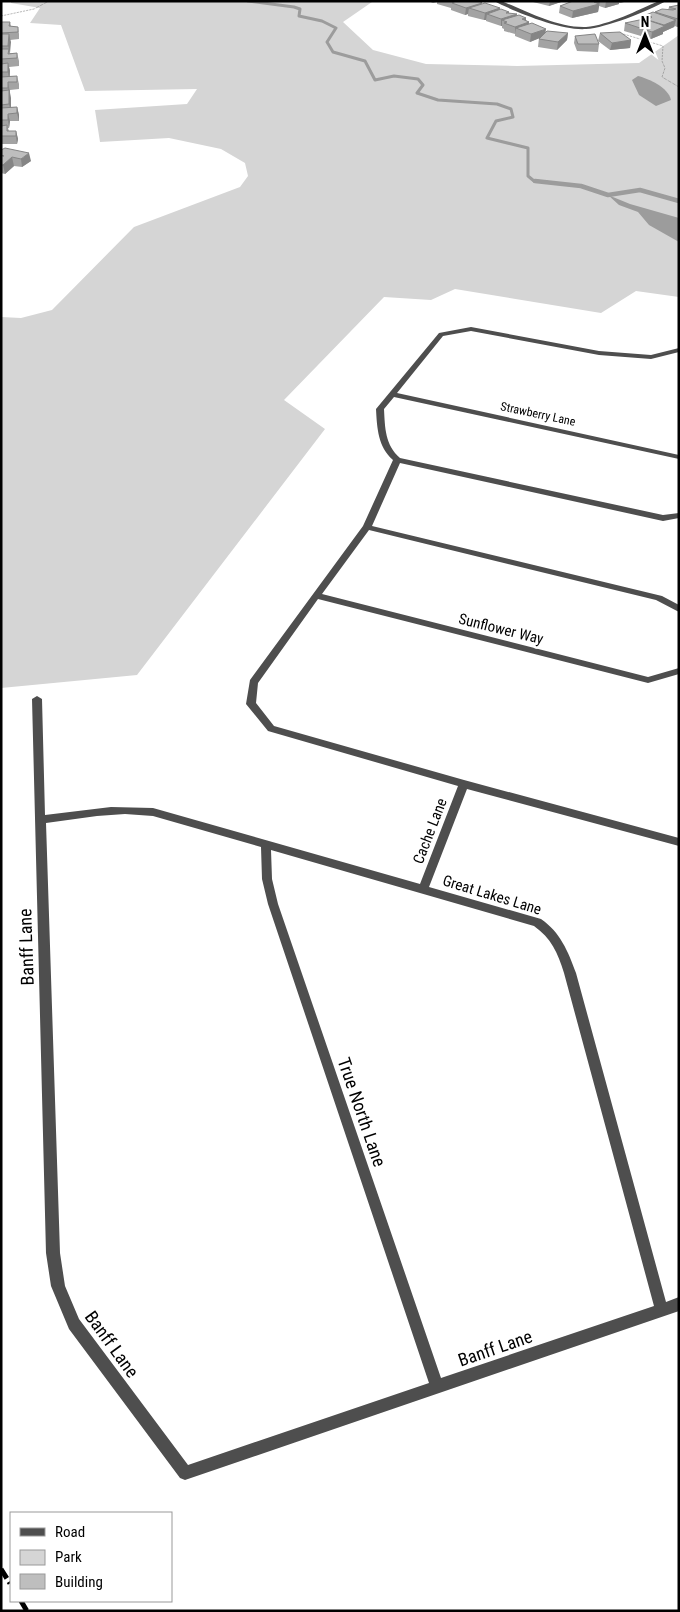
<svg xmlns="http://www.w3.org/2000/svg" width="680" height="1612" viewBox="0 0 680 1612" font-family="'Roboto Condensed',sans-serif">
<rect width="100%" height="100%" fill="#fff"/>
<path fill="#d5d5d5" d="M11 1H370L372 2 343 22 373 50 426 64 517 66 639 63 679 35V297L636 291 601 313 455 289 431 300 384 297 284 400 325 429 137 675 1 688V317L21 318 52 310 134 227 240 187 248 176 245 163 221 149 169 138 100 142 95 110 187 104 197 89 85 91 61 25 30 23 40 8 11 3Z"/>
<g fill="#9c9c9c">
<path d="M638 76C649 79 668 87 671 100L656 106 639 95 632 80Z"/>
<path d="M608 195 630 204 679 218V242L649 225 638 212 619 205Z"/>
</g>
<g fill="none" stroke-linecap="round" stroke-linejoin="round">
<path stroke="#9c9c9c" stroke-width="3" d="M248 1 294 7 300 9 299 16 322 21 336 28 327 42 333 52 365 61 375 80 394 76 418 79 423 85 417 93 438 100 497 104 511 109 513 117 496 121 487 138 528 148V176L534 181 547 182"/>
<path stroke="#9c9c9c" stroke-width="4.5" d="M535 181 581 186 608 195 640 190 679 201"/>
<g stroke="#707070" stroke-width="1" stroke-dasharray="0.5 1" stroke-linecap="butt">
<path d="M1 16 34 9 49 1"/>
<path d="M620 33 663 46 662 61 665 68 662 77 679 87"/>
</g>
<g fill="#4e4e4e" fill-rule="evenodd">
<path d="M494 1H501C527 11 557 28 586 27 609 25 638 10 659 1H666C648 11 606 28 586 29 562 31 515 12 494 1Z"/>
<path d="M471 327 599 351 651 355 679 348V352L651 359 599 355 471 331 443 336 397 393 679 455V459L394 397 384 409C385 428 385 445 400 458L663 515 679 513V518L663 521 400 463 372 526 662 596 679 605V612L656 600 369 530 322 594 648 677 679 668V674L648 683 318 599 258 683 256 703 274 726 464 780 679 838V846L467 789 429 887 541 919C560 932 568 951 576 973L666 1302 679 1297V1311L185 1480 180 1478 69 1329 51 1286 46 1253 32 699 37 696 42 699 45 815 111 807 153 808 420 884 458 786 268 731 246 704 250 680 363 526 393 460C378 447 377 428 376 409L439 333ZM125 814 153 816 261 847 262 879 268 904 429 1383 188 1465 79 1319 65 1286 60 1253 46 823 97 816ZM271 850 534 926C551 938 558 953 564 973L654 1306 441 1378 278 904 272 879Z"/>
</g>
<g stroke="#000" stroke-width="5" stroke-dasharray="11 4 2 4" stroke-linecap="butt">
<path d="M1 1569 11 1585"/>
<path d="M21 1601 27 1611"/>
</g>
</g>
<g fill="#a3a3a3">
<path d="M428 1H479L481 4 500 8 499 10 509 12V13L517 15 529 22V24L546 32 568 33 567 40 557 50 538 47 539 38 530 42 515 36V34L504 31V29L502 28V26H501L486 21V20H484L468 16V14L465 15 451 10V8L437 4V2L433 3Z"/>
<path d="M533 1H561V2L549 6 533 2Z"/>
<path d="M573 1H627L621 3H619V4L605 8 599 6 598 12 572 18 559 13 560 6Z"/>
<path d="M679 5V26L677 27 675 26 674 27 663 32V34L651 39 624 31 625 23 645 20 646 15 654 13 655 12 668 10 669 7Z"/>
<path d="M1 22H10L11 26 18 27 19 34V39L10 40V53H17L19 61V66L9 67 10 71V76H17L19 84V89L10 90V94L11 107H17L19 115V121H10L9 128H8L9 131H16L18 139 17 144H1Z"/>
<path d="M600 33 631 40 630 48 610 50 598 41Z"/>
<path d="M575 36 599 44 598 52 577 51 574 43Z"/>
<path d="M1 150 31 161 22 167 14 166 5 174 1 173Z"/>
</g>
<g fill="#858585">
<path d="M550 1H561V2L549 6Z"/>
<path d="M597 1H600L598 12 572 18 573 11Z"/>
<path d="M606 1H619V4L605 8Z"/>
<path d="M482 3 481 10 469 8 468 14 465 15 466 8Z"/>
<path d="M500 8 499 15 487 14 486 20H484L485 13Z"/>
<path d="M509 12 508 17 517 14 516 21 507 22 502 20V26H501V19L506 13Z"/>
<path d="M526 18V23L529 22 528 29 516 28 515 34V27L522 19Z"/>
<path d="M678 19 679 26 677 27Z"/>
<path d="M676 20 674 27 663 32V34L651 39 652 32 663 27 664 25Z"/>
<path d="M546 29 545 36 530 42 531 34Z"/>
<path d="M568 33 567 40 557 50 558 42Z"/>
<path d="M9 34 11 42 10 53 8 46Z"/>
<path d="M631 40 630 48 610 50 612 43Z"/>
<path d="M8 63 10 71 9 80 8 72Z"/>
<path d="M8 82 11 98V112L9 104Z"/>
<path d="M17 107 19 115V121L17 113Z"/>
<path d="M8 114 10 121 9 128 8 120Z"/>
<path d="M16 131 18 139 17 144 16 136Z"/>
<path d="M29 153 31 161 22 167 21 159Z"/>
<path d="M12 157 14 166 5 174 3 165Z"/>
</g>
<g fill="#bebebe" stroke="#858585">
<path d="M456 1H479L482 3 466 8 452 3Z"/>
<path d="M573 1H597L594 2 599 4 573 11 560 6Z"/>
<path d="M485 3 500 8 485 13 469 8Z"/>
<path d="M679 5 678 19 655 12 662 9 673 10 676 9 669 7Z"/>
<path d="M501 9 509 12 506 13H508L517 14 501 19 487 14Z"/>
<path d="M653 12 676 20 664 25 648 20 652 17 646 15Z"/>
<path d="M519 15 526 18 522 19 529 22 515 27 504 23 507 22 502 20Z"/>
<path d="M644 19 665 26 652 32 625 23Z"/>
<path d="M1 22H10L9 26 18 27V32L1 33Z"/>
<path d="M532 23 546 29 531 34 516 28Z"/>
<path d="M547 31 568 33 558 42 539 39Z"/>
<path d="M620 32 631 40 612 43 600 33Z"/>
<path d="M1 34H9L8 46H1Z"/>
<path d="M595 34 599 44H578L575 36Z"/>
<path d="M1 49H9L8 54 17 53V58L1 59Z"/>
<path d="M8 63V72H1V64Z"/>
<path d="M17 76V82H8V88H1V77Z"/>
<path d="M9 90V104L1 105V91Z"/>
<path d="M17 107V113L8 114V120H1V108Z"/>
<path d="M7 125V131H16V136H1V126Z"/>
<path d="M5 148 29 153 21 159 12 157 3 165H1V156H4L1 155V150Z"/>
</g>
<g text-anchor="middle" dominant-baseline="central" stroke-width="5" stroke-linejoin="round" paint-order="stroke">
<g font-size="12" fill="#000" stroke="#fff">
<text transform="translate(538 414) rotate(12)">Strawberry Lane</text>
</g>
<g font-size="15" fill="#000" stroke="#fff">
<text transform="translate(501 629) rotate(14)">Sunflower Way</text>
<text transform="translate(430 831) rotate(-69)">Cache Lane</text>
<text transform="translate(492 895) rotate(17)">Great Lakes Lane</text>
</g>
<g font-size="18" fill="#000" stroke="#fff">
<text transform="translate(26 947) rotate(-92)">Banff Lane</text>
<text transform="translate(362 1112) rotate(71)">True North Lane</text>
<text transform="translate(112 1344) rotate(54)">Banff Lane</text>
<text transform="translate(495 1348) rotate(-19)">Banff Lane</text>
</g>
</g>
<rect width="680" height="1612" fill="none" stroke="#000000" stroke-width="5"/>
<rect x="10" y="1512" width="162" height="90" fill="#ffffff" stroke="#999999"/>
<rect x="20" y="1528" width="25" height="8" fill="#4e4e4e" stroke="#999999"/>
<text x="55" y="1537" font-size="15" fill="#000000">Road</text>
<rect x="20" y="1550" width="25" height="15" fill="#d5d5d5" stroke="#999999"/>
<text x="55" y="1562" font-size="15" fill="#000000">Park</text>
<rect x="20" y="1574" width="25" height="15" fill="#bebebe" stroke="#999999"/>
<text x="55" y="1587" font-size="15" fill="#000000">Building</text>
<g transform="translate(645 35)" stroke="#ffffff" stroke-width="4" paint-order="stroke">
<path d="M0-4L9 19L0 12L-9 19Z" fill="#000000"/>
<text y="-8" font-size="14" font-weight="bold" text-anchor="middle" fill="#000000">N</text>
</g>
</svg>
